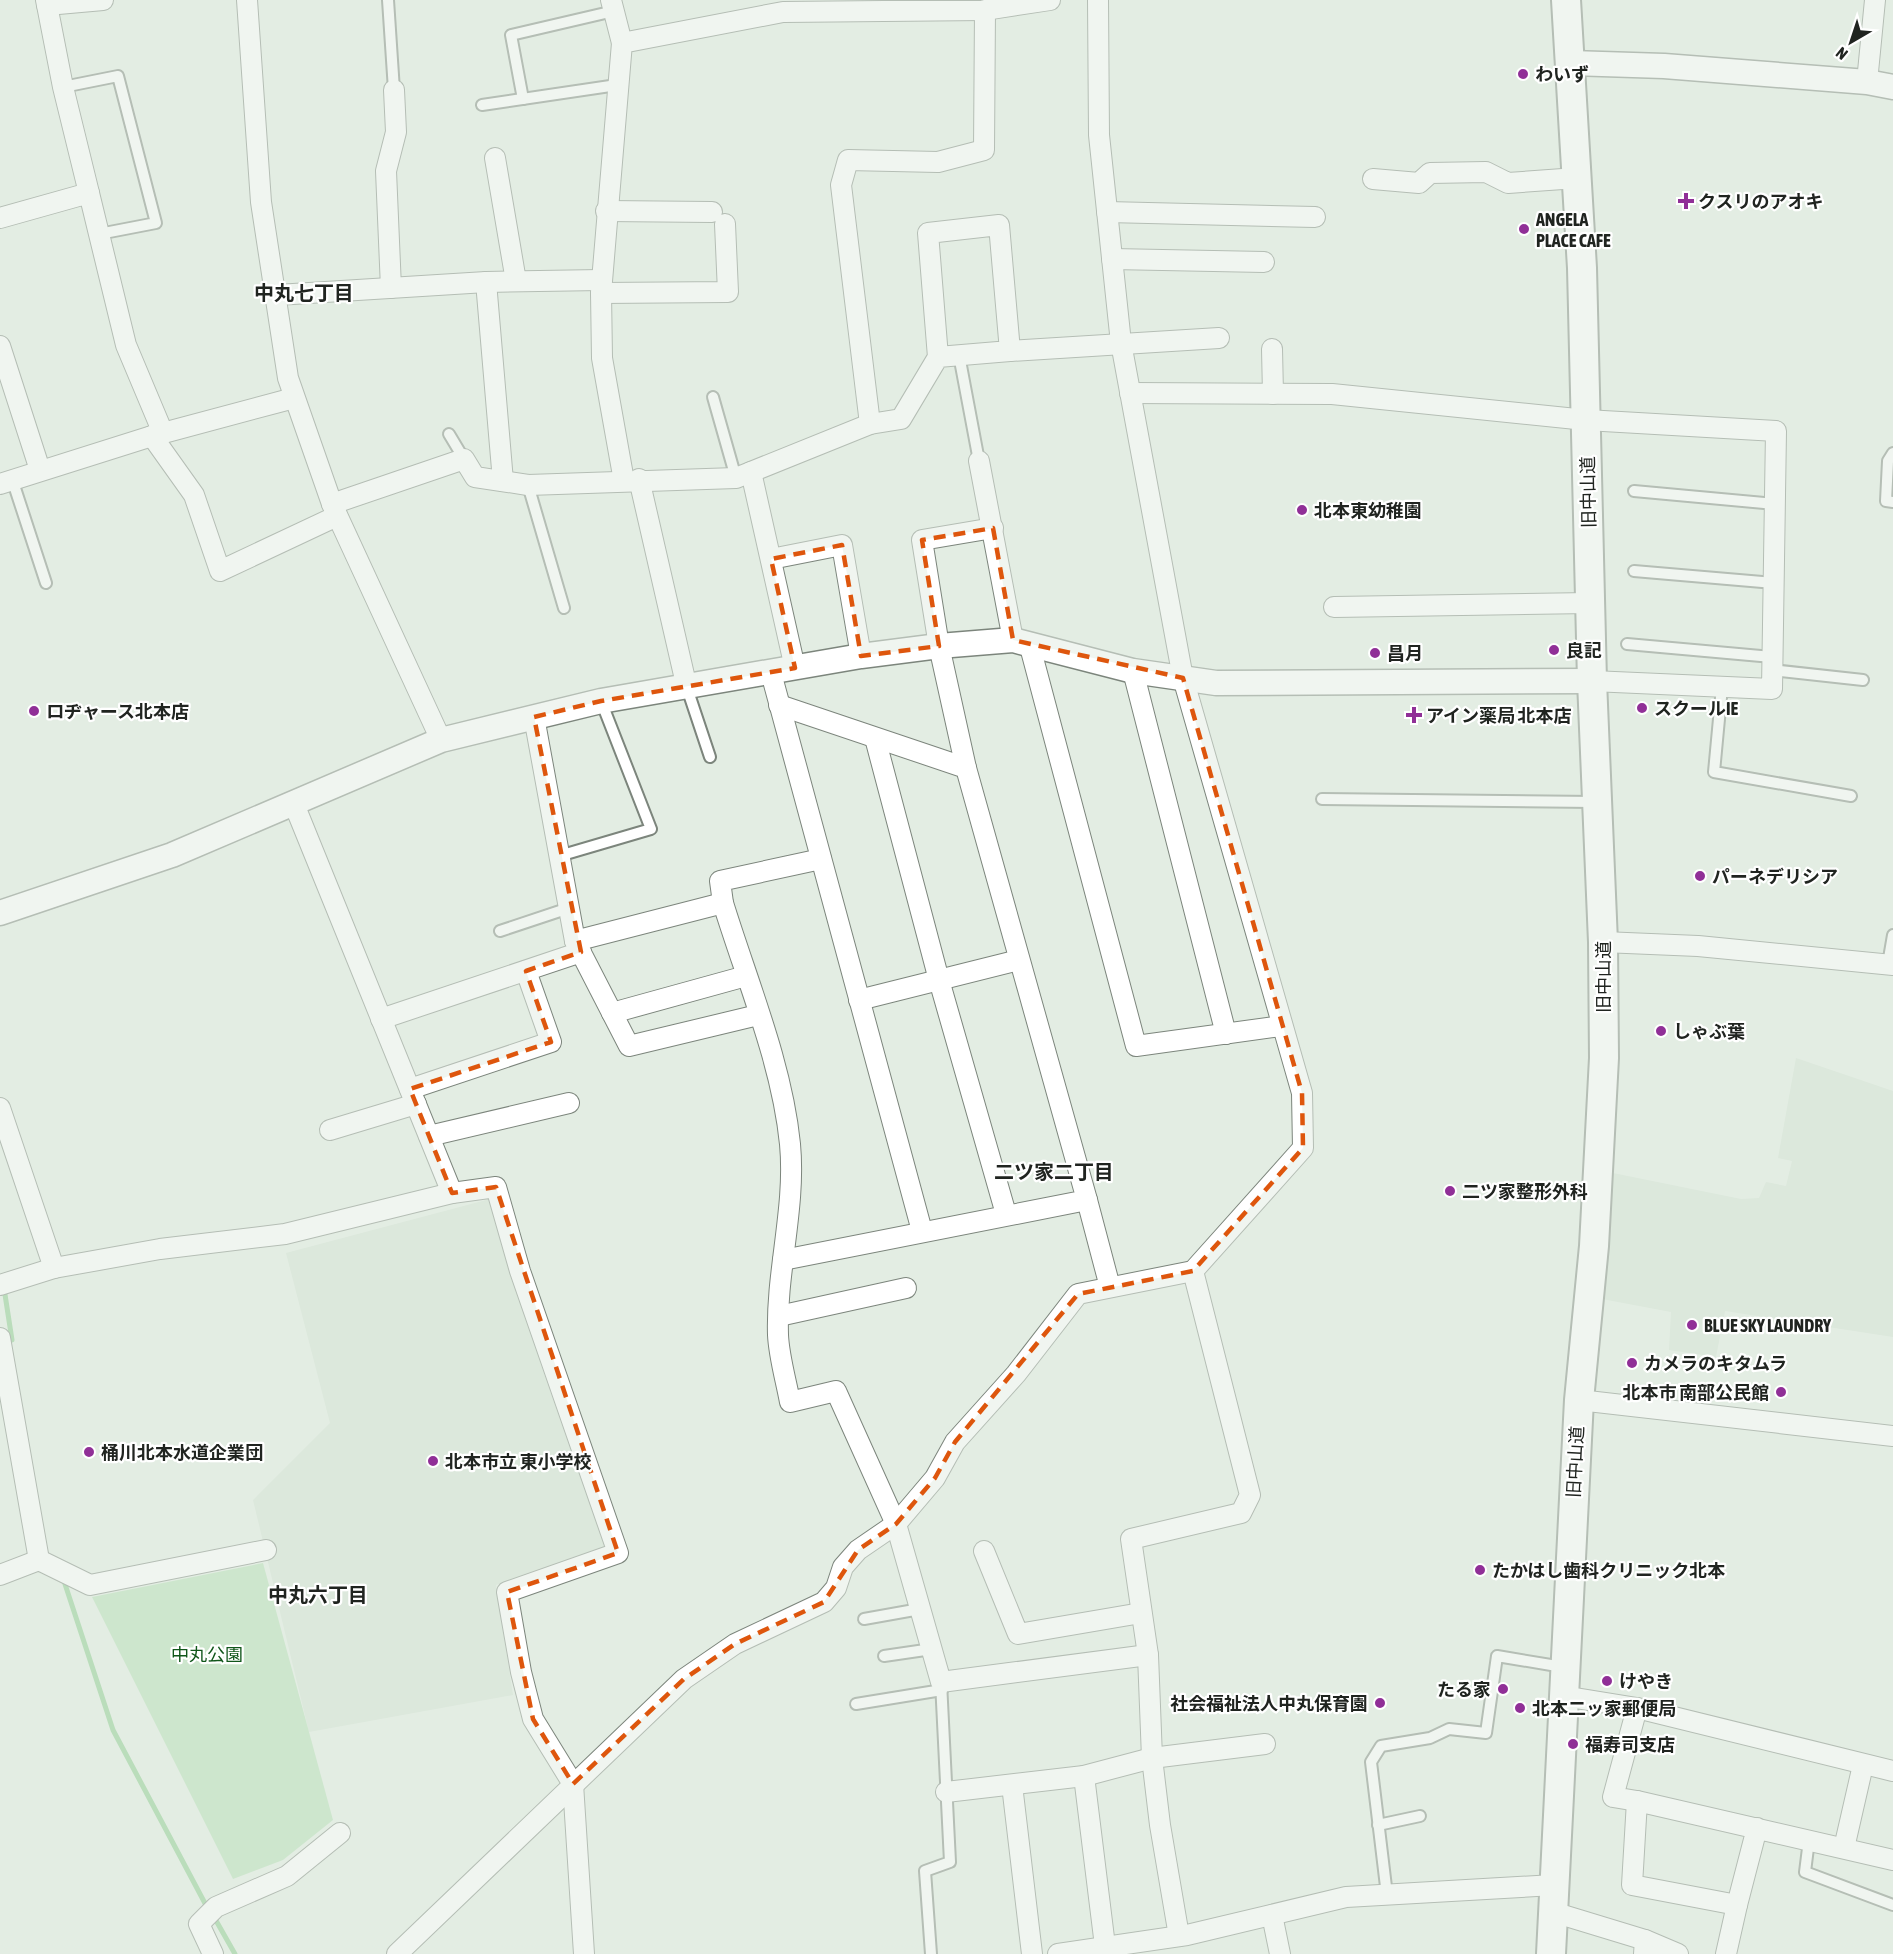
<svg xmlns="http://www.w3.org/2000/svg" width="1893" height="1954" viewBox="0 0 1893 1954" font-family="'Asap Condensed','Noto Sans JP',sans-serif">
<rect width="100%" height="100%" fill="#e3ede3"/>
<g fill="#d2e2d2">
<path d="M1796 1058 1893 1091V1337L1725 1311 1716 1357 1669 1350 1671 1312 1602 1299 1613 1173 1741 1199 1759 1198 1766 1182 1786 1186 1792 1161 1778 1158Z"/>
<path d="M490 1199 541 1365 605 1547 496 1585 513 1695 309 1732 253 1500 330 1423 286 1253Z"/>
</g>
<path fill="#b2deb2" d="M263 1563 333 1820 283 1860 233 1879 92 1597Z"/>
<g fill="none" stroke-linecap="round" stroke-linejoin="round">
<g stroke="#88ca8a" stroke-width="5">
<path d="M4 1288 12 1340"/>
<path d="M63 1578 113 1730 208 1909"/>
<path d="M214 1917 235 1954"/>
</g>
<defs>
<g id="service">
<path d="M388 0 394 90"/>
<path d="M63 87 118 76 156 223 99 234"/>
<path d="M523 99 511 35 614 11"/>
<path d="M482 105 617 85"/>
<path d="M959 355 979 461"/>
<path d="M713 397 736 478"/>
<path d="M449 434 464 459"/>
<path d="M1893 453 1888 461 1886 501 1893 502"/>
<path d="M13 482 46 583"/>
<path d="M528 485 564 608"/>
<path d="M1634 491 1775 504"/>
<path d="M1634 571 1774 583"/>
<path d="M1627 644 1772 657"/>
<path d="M1772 670 1863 680"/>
<path d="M1722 687 1714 772 1851 796"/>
<path d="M687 688 710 757"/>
<path d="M1322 799 1595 802"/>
<path d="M559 856 651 829 601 701"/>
<path d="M500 931 569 908"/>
<path d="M1888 964 1893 935"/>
<path d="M864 1619 920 1609"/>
<path d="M884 1656 932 1649"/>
<path d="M856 1704 942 1690"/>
<path d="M1378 1825 1420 1816"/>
<path d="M1809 1840 1805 1872 1893 1905"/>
<path d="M1387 1895 1371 1762 1381 1746 1430 1738 1449 1729 1486 1733 1497 1656 1563 1667"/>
<path d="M931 1954 925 1871 950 1862 941 1682"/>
</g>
<g id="minor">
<path d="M46 0 63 87 89 193"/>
<path d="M247 0 261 202 288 378 332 504 441 740"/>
<path d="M611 0 622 43"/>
<path d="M47 5 103 0"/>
<path d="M1867 82 1875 0"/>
<path d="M495 158 516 281"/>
<path d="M1373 179 1419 183 1430 173 1486 172 1508 183 1577 178"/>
<path d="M606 211 712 212"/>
<path d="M1107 212 1315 217"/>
<path d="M0 218 89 193 126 345 163 433"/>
<path d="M1112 259 1264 262"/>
<path d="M486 282 503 481"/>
<path d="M391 288 386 171 396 132 394 90"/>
<path d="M601 293 728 292 725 224"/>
<path d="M277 295 486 282 601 280"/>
<path d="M0 346 40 470"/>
<path d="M1272 349 1273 394"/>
<path d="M1010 351 1219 338"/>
<path d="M1130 393 1332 394 1586 420 1776 431 1772 689 1592 681"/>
<path d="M870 424 841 185 848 160 938 162 984 150 985 10"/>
<path d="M152 436 194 495 220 571 337 516"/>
<path d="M979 461 1013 640"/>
<path d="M751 472 795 668"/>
<path d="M639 479 687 688"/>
<path d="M624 481 602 358 601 293 622 43 783 12 985 10 1050 0"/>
<path d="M0 484 152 436 294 398"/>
<path d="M332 504 464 459 475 477 528 485 736 478 870 424 901 419 938 357 928 233 999 225 1010 351 938 357"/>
<path d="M771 559 842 545 861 656"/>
<path d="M1334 607 1590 603"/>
<path d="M1029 643 1136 1046 1281 1026"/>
<path d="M1133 671 1226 1034"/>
<path d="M771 673 922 1231"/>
<path d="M779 705 966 768 1087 1200 783 1260"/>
<path d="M534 717 575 941 629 1046 758 1015"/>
<path d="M875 738 939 980 1006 1214"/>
<path d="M966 768 939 646 922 540 993 528"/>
<path d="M294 804 452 1193"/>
<path d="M821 859 720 881 723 903C747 981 782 1063 790 1144 796 1208 776 1271 778 1335 779 1357 786 1380 790 1402L836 1391 896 1524 941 1682 1148 1655"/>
<path d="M575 941 723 903"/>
<path d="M1603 942 1698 946 1893 965"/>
<path d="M859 1000 1019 960"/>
<path d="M612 1013 746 976"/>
<path d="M381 1019 581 952"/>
<path d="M410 1089 551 1042 526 971"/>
<path d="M0 1108 54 1268"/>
<path d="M330 1130 416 1104"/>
<path d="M429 1136 569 1103"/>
<path d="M1087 1200 1110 1287"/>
<path d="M0 1285 54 1268 160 1249 285 1234 452 1193 496 1187 520 1271 618 1553 507 1592 521 1672 533 1719 573 1784 584 1954"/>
<path d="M779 1316 906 1288"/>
<path d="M0 1338 39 1560"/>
<path d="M1579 1400 1893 1436"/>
<path d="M984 1551 1018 1634 1141 1613"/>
<path d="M0 1575 39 1560 90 1585 266 1550"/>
<path d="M1563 1696 1637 1708 1893 1771"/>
<path d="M1637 1708 1613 1797 1637 1801"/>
<path d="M1084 1776 1105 1946"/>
<path d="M1012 1785 1032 1954"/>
<path d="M946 1792 1084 1776 1152 1758 1265 1744"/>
<path d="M1757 1828 1737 1905 1632 1885 1637 1801 1893 1860"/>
<path d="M1844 1848 1863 1765"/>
<path d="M1553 1912 1645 1940 1644 1954"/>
<path d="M1272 1915 1280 1954"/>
<path d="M1179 1936 1160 1825 1152 1758 1148 1655 1131 1539 1241 1513 1250 1495 1193 1271"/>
<path d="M1645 1940 1678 1954"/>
<path d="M213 1954 199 1924 216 1907 287 1876 340 1833"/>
<path d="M397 1954 684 1679 735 1644 824 1602 836 1588 843 1567 858 1550 896 1524 935 1478 955 1442 1016 1374 1078 1294 1193 1271 1303 1148 1302 1093 1183 678 1121 343 1099 135 1098 0"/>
<path d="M1058 1954 1187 1935 1346 1897 1554 1885"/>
<path d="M1726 1954 1737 1905"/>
</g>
<g id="tertiary">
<path d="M1571 63 1664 66 1867 82 1893 87"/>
<path d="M0 913 172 855 441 740 601 701 861 656 939 646 1013 640 1133 671 1216 683 1592 681"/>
</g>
<path id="secondary" d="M1551 1954 1579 1400 1594 1246 1604 1058 1603 942 1592 681 1582 268 1566 0"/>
</defs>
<use href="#service" stroke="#7c857c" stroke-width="14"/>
<use href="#minor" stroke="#7c857c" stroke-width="22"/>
<use href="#tertiary" stroke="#7c857c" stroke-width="27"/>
<use href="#secondary" stroke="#7c857c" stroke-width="32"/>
<use href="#service" stroke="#fff" stroke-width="10"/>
<use href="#minor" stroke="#fff" stroke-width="20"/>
<use href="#tertiary" stroke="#fff" stroke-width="24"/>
<use href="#secondary" stroke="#fff" stroke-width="28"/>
</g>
<path d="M0 0H1893V1954H0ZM993 528 1013 640 1183 678 1302 1093 1303 1148 1193 1271 1078 1294 955 1442 935 1478 896 1524 858 1550 824 1602 735 1644 684 1679 573 1784 533 1719 507 1592 618 1553 496 1187 452 1193 410 1089 551 1042 526 971 581 952 534 717 601 701 795 668 771 559 842 545 861 656 939 646 922 540Z" fill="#e3ede3" fill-opacity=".55" fill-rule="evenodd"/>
<path fill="none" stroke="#de560d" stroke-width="4.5" stroke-dasharray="12 8" stroke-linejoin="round" d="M993 528 1013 640 1183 678 1302 1093 1303 1148 1193 1271 1078 1294 955 1442 935 1478 896 1524 858 1550 824 1602 735 1644 684 1679 573 1784 533 1719 507 1592 618 1553 496 1187 452 1193 410 1089 551 1042 526 971 581 952 534 717 601 701 795 668 771 559 842 545 861 656 939 646 922 540Z"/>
<g fill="#902f97" stroke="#fff" stroke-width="2">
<circle cx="1523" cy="74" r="6"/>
<path d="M1683 192h6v6h6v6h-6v6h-6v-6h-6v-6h6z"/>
<circle cx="1524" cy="229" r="6"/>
<circle cx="1302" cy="510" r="6"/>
<circle cx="1554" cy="650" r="6"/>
<circle cx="1375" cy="653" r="6"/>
<circle cx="1642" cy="708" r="6"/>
<circle cx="34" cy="711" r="6"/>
<path d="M1411 706h6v6h6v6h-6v6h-6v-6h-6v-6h6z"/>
<circle cx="1700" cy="876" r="6"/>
<circle cx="1661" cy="1031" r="6"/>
<circle cx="1450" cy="1191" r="6"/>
<circle cx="1692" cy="1325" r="6"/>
<circle cx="1632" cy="1363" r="6"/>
<circle cx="1781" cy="1392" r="6"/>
<circle cx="89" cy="1452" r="6"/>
<circle cx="433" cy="1461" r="6"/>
<circle cx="1480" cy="1570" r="6"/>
<circle cx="1607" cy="1681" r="6"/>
<circle cx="1503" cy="1689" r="6"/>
<circle cx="1380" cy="1703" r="6"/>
<circle cx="1520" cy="1708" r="6"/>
<circle cx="1573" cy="1744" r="6"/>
</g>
<g text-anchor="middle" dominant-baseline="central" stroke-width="4.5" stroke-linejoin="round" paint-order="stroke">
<g font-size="18" font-weight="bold" fill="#202420" stroke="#fff" text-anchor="start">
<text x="1535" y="74">わいず</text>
<text x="1698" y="201">クスリのアオキ</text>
<text x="1536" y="219">ANGELA<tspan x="1536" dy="21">PLACE CAFE</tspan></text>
<text x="1314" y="510">北本東幼稚園</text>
<text x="1566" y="650">良記</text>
<text x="1387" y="653">昌月</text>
<text x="1654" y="708">スクールIE</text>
<text x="46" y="711">ロヂャース北本店</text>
<text x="1426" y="715">アイン薬局 北本店</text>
<text x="1712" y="876">パーネデリシア</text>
<text x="1673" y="1031">しゃぶ葉</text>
<text x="1462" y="1191">二ツ家整形外科</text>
<text x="1704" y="1325">BLUE SKY LAUNDRY</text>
<text x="1644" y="1363">カメラのキタムラ</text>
<text x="1769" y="1392" text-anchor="end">北本市 南部公民館</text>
<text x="101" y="1452">桶川北本水道企業団</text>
<text x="445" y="1461">北本市立 東小学校</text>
<text x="1492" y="1570">たかはし歯科クリニック北本</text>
<text x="1619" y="1681">けやき</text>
<text x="1491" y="1689" text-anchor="end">たる家</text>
<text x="1368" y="1703" text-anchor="end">社会福祉法人中丸保育園</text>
<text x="1532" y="1708">北本二ッ家郵便局</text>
<text x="1585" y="1744">福寿司支店</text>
</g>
<g font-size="18" fill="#202420" stroke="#fff">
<text transform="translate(1588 492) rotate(-91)">旧中山道</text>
<text transform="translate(1603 977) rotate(-90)">旧中山道</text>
<text transform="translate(1575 1462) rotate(-87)">旧中山道</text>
</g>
<g font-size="18" fill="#10561a" stroke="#fff">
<text x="207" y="1654">中丸公園</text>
</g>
<g font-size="20" font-weight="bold" fill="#202420" stroke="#fff">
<text x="304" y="292">中丸七丁目</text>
<text x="1054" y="1171">二ツ家二丁目</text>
<text x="318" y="1594">中丸六丁目</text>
</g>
</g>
<g transform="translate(1851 42) rotate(219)" stroke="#ffffff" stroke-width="4.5" paint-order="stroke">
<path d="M0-4.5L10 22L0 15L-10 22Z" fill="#202420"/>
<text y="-9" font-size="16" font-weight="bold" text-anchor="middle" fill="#202420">N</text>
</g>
</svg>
